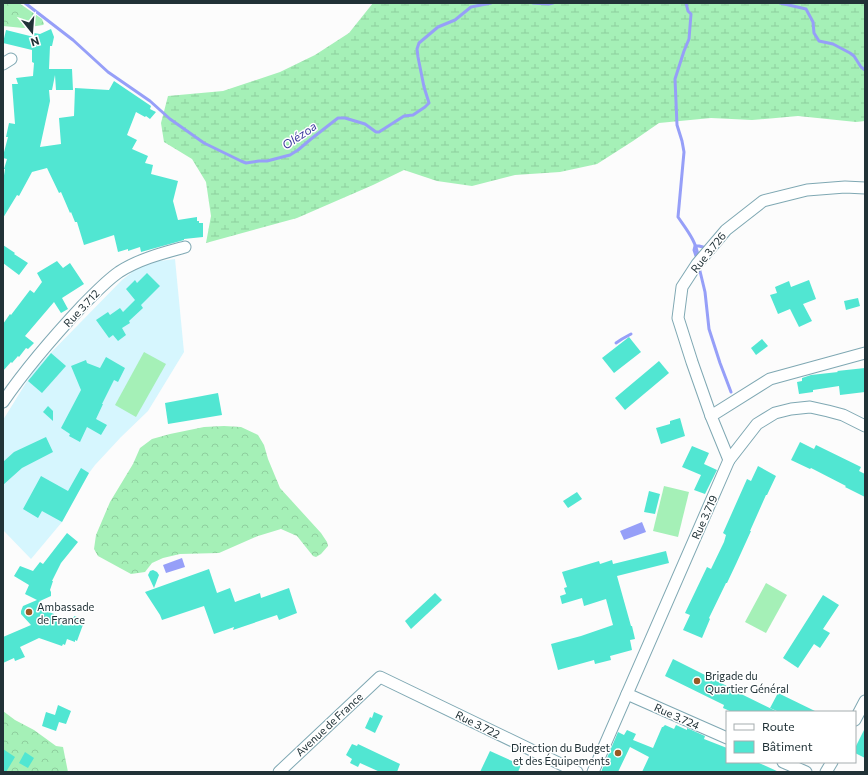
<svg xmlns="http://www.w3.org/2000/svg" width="868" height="775" viewBox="0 0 868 775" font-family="Commissioner,sans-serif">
<defs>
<pattern id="forest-crowns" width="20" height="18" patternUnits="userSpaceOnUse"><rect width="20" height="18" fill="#a5f0b7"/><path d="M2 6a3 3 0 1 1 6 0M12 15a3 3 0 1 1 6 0" fill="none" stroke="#8ece9e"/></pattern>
<pattern id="wetland-marsh" width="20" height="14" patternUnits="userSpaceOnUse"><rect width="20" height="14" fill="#a5f0b7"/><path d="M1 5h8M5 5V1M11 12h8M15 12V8" fill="none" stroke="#8ece9e"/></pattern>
</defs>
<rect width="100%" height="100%" fill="#fcfcfc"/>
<path fill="#d6f6fe" d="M175 259 184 352 148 411 121 437 95 465 89 473 62 522 31 559 3 530V420L34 370 122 280 144 263Z"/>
<g fill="url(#forest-crowns)">
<path d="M3 3H19L42 19 44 24 43 25 23 28 3 26Z"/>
<path d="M224 426 241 427 258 435 264 445 268 459 280 488 321 533 327 542 328 546 321 554 316 557 313 556 297 536 281 529 258 536 219 553 180 554 163 558 152 563 145 572 131 574 98 556 94 549 96 535 110 502 133 464 140 448 152 439 170 434 204 427Z"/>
<path d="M3 711 15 720 34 730 56 746 63 747 68 772H3Z"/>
</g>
<path fill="url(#wetland-marsh)" d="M373 3H865V121L856 122 798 116 752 120 711 118 659 123 633 141 597 164 560 172 515 175 472 186 437 181 404 170 373 185 297 218 206 243 211 216 206 182 192 159 164 142 161 123 168 96 223 91 280 72 315 55 349 33Z"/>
<g fill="#a5f0b7">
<path d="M144 352 166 364 136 417 115 405Z"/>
<path d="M664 486 689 492 678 537 653 531Z"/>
<path d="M766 583 787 595 766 633 745 622Z"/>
</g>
<g fill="#969ff8">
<path d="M642 522 646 532 624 540 620 531Z"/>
<path d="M182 558 185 567 166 573 163 565Z"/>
</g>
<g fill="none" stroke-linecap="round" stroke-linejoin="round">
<g stroke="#969ff8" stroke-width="3">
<path d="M25 3 73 40 108 72 150 101 170 119 204 143 241 161 246 163 259 161H267L290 155 298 150 311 139 338 118H345L365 124 376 132H379L404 116 413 115 425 107 429 103 424 87 418 57 417 49 419 43 438 27 455 20 471 7 491 3"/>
<path d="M533 3 549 4 553 3"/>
<path d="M686 3 688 11 691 14 689 39 684 51 675 79 677 125 682 141 684 152 678 217C686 229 697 242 698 257"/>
<path d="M780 3 806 9 813 22 814 33 819 41 833 44 850 53 854 56 861 67 865 70"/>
<path d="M696 256 694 250 695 246H699L703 247"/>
<path d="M699 267 705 292 709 329 720 363 731 392"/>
<path d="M616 343 622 339 631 334"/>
</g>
</g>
<g fill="#51e6d2">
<path d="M51 29 54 37 52 46H50L49 69H72L73 90H56L55 75 52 90H49L50 101 40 147 61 144 59 118 74 116 75 88 109 90 114 81 151 106 150 109 156 112 150 119 146 116 145 117 136 112 127 135 137 140 132 149 148 156 145 163 153 165 151 174 178 181 173 201 178 220 197 217V221H199V223H203V237L184 239V240L141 252 140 247 128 251V249L118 252 114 235 84 245 77 222H75L71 212 70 213 61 192 59 193 47 168 32 172 19 196 17 195 3 218V182L5 169H4L7 159 3 158V156L8 137H6L9 123 15 124 12 84H18L16 78 33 76 34 63 32 62V50L3 43 6 30 34 37V33L40 34Z"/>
<path d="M3 245 15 253 14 254 28 263 19 275 3 263Z"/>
<path d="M57 261 63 268 70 263 84 284 62 298 68 309 61 313 54 302 25 336 34 343 28 349 26 348 19 357 18 356 12 363 11 362 3 371V324L10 314 11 315 30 290 34 293 42 282 37 273Z"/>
<path d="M147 273 160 286 141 305 143 308 129 321 130 323 122 328 126 335 118 341 113 335 109 338 96 320 108 312 110 315 120 308 123 312 135 300 126 289 135 280 137 283Z"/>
<path d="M809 280 816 299 803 304 812 321 799 327 790 309 778 314 770 295 777 293 775 287 789 281 791 287Z"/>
<path d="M858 298 860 306 846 310 844 301Z"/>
<path d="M629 337 641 352 614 373 602 358Z"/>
<path d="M762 339 768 346 756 355 751 348Z"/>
<path d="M51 353 66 366 42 393 28 381Z"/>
<path d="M106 357 125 368 118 382 114 380 102 404H103L96 419 107 425 101 435 87 427 80 442 69 436 70 434 61 428 81 390 71 366 86 360 87 363 100 368Z"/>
<path d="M659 361 669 373 625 410 615 398Z"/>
<path d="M865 368V392L840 395 839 386 813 390V392L799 394 797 382 802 381V378L811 375 838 372 837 371Z"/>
<path d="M218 393 222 415 168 424 165 403Z"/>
<path d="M48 406 53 411V421L43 412Z"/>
<path d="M680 418 685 436 661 444 656 428 670 424V421Z"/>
<path d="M46 437 53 452 22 468 3 485V462L14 452Z"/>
<path d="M800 442 814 449 816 445 861 467 859 471 865 474V497L845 487 846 486 811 468 810 469 791 460Z"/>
<path d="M692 446 709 453 704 464 717 470 705 494 694 490 701 475 682 467Z"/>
<path d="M758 466 776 476 767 495H766L750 531H751L736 564 727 583H726L709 618 710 619 702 638 683 630 690 615 685 613 707 567 711 569 724 542 726 535 723 533 747 479 751 481Z"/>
<path d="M81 468 89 473 62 522 42 511 38 518 23 509 41 476 68 491Z"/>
<path d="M649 491 660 494 655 514 644 512Z"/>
<path d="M577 492 582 499 568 508 563 501Z"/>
<path d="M67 533 78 542 61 563 52 581H53L50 590 51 592V596L40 601 39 600 49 612 54 614 53 617 70 623 73 617H74V616L83 619 82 621 84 622 77 641 75 640V642L67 639 65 645 63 644 62 646 39 638 20 647 25 657 15 661 14 658 3 663V637L31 625 21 614V611L23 606 37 600 25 594 29 585 14 576 20 566 33 571 40 562 43 564Z"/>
<path d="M666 551 669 563 617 576 631 626H632L635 639 630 640 632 650 610 656 611 660 595 664 594 660 558 670 551 644 581 636 613 625 606 599 584 606 582 598 562 604 560 596 566 594 564 588 567 587 562 572 599 561 600 564 612 560 613 564Z"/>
<path d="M209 569 217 593 230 588 235 602 260 593 261 598 289 588 297 613 279 620 277 615 233 630 234 627 214 634 204 606 162 620 160 615 145 592Z"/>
<path d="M153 570 157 572 159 575 154 588 148 575 150 571Z"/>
<path d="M435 593 442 600 411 629 405 621Z"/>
<path d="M823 595 839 605 823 629 830 633 820 648 814 644 798 668 783 658Z"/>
<path d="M673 659 729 687V688L778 712H732L723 708 724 705 665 676Z"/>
<path d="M778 693 817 712H779L770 708Z"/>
<path d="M58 705 71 711 66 724 59 722 56 731 42 726 46 712 55 715Z"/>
<path d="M374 712 383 716 375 733 365 728 370 717 372 718Z"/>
<path d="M665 725 674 729 676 725 687 730V728L705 736 704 739 727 748V762H757L779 772H642L649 757 630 747 618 772H601L618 732 624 735 627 730 636 734 633 740 653 748 662 727H663Z"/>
<path d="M865 728V758L855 753V748Z"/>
<path d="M352 744 357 746 358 744 400 764 397 772H380L360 763 358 767 350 763 352 759 346 755Z"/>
<path d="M3 749 15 757 6 772H3Z"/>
<path d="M490 751 521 765 518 772H480Z"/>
<path d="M25 752 34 758 28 768 19 763Z"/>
</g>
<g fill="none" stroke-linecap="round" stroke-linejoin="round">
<defs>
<g id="minor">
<path d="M3 64 11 59"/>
<path d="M3 402C26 368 55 335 83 305 95 293 106 281 119 272 139 259 163 253 185 247"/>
<path d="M711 416 692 362 678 318 682 287 697 264 726 230 763 201 807 190 845 187 865 188"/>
<path d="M729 460 757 424 775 413 791 409 810 407 828 411 843 415 865 426"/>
<path d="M627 694 727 738"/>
<path d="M855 720 865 701"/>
<path d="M783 762 806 772"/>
<path d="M279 772 380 677 577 772"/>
<path d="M593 772 729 460 711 416 770 379 865 353"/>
<path d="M826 772 832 762"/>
</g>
</defs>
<use href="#minor" stroke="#7fa8b3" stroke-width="13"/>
<use href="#minor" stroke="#fff" stroke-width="11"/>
</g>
<g fill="#995924" stroke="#fff" stroke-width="1.5">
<circle cx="29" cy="612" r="4"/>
<circle cx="697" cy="681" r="4"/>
<circle cx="618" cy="753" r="4"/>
</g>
<g text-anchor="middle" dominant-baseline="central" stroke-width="3" stroke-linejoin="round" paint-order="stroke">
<g font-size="11" fill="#213237" stroke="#fff">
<text transform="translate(708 252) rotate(-51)">Rue 3.726</text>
<text transform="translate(81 308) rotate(-47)">Rue 3.712</text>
<text transform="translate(704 517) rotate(-66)">Rue 3.719</text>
<text transform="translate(677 716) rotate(24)">Rue 3.724</text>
<text transform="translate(329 724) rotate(-43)">Avenue de France</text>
<text transform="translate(478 724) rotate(26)">Rue 3.722</text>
</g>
<g font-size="11" fill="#213237" stroke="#fff" text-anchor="start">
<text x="37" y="606">Ambassade<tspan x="37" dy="13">de France</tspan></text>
<text x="705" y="675">Brigade du<tspan x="705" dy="13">Quartier Général</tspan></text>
<text x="610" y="747" text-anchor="end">Direction du Budget<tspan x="610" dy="13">et des Équipements</tspan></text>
</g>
<g font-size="12" font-style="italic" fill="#3c399e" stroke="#fff">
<text transform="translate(299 135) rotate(-34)">Olézoa</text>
</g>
</g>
<rect width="868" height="775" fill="none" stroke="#213237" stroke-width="8"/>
<rect x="726" y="711" width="130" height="52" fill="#ffffff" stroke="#a6adaf"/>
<rect x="734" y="724" width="20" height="6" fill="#ffffff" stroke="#a6adaf"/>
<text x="762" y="731" font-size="12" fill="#213237">Route</text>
<rect x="734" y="741" width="20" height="12" fill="#51e6d2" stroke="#a6adaf"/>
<text x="762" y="751" font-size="12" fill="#213237">Bâtiment</text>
<g transform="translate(32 32) rotate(163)" stroke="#ffffff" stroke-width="3" paint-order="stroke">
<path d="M0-3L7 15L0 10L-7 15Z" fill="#213237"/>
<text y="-6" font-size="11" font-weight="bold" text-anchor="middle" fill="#213237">N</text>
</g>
</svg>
